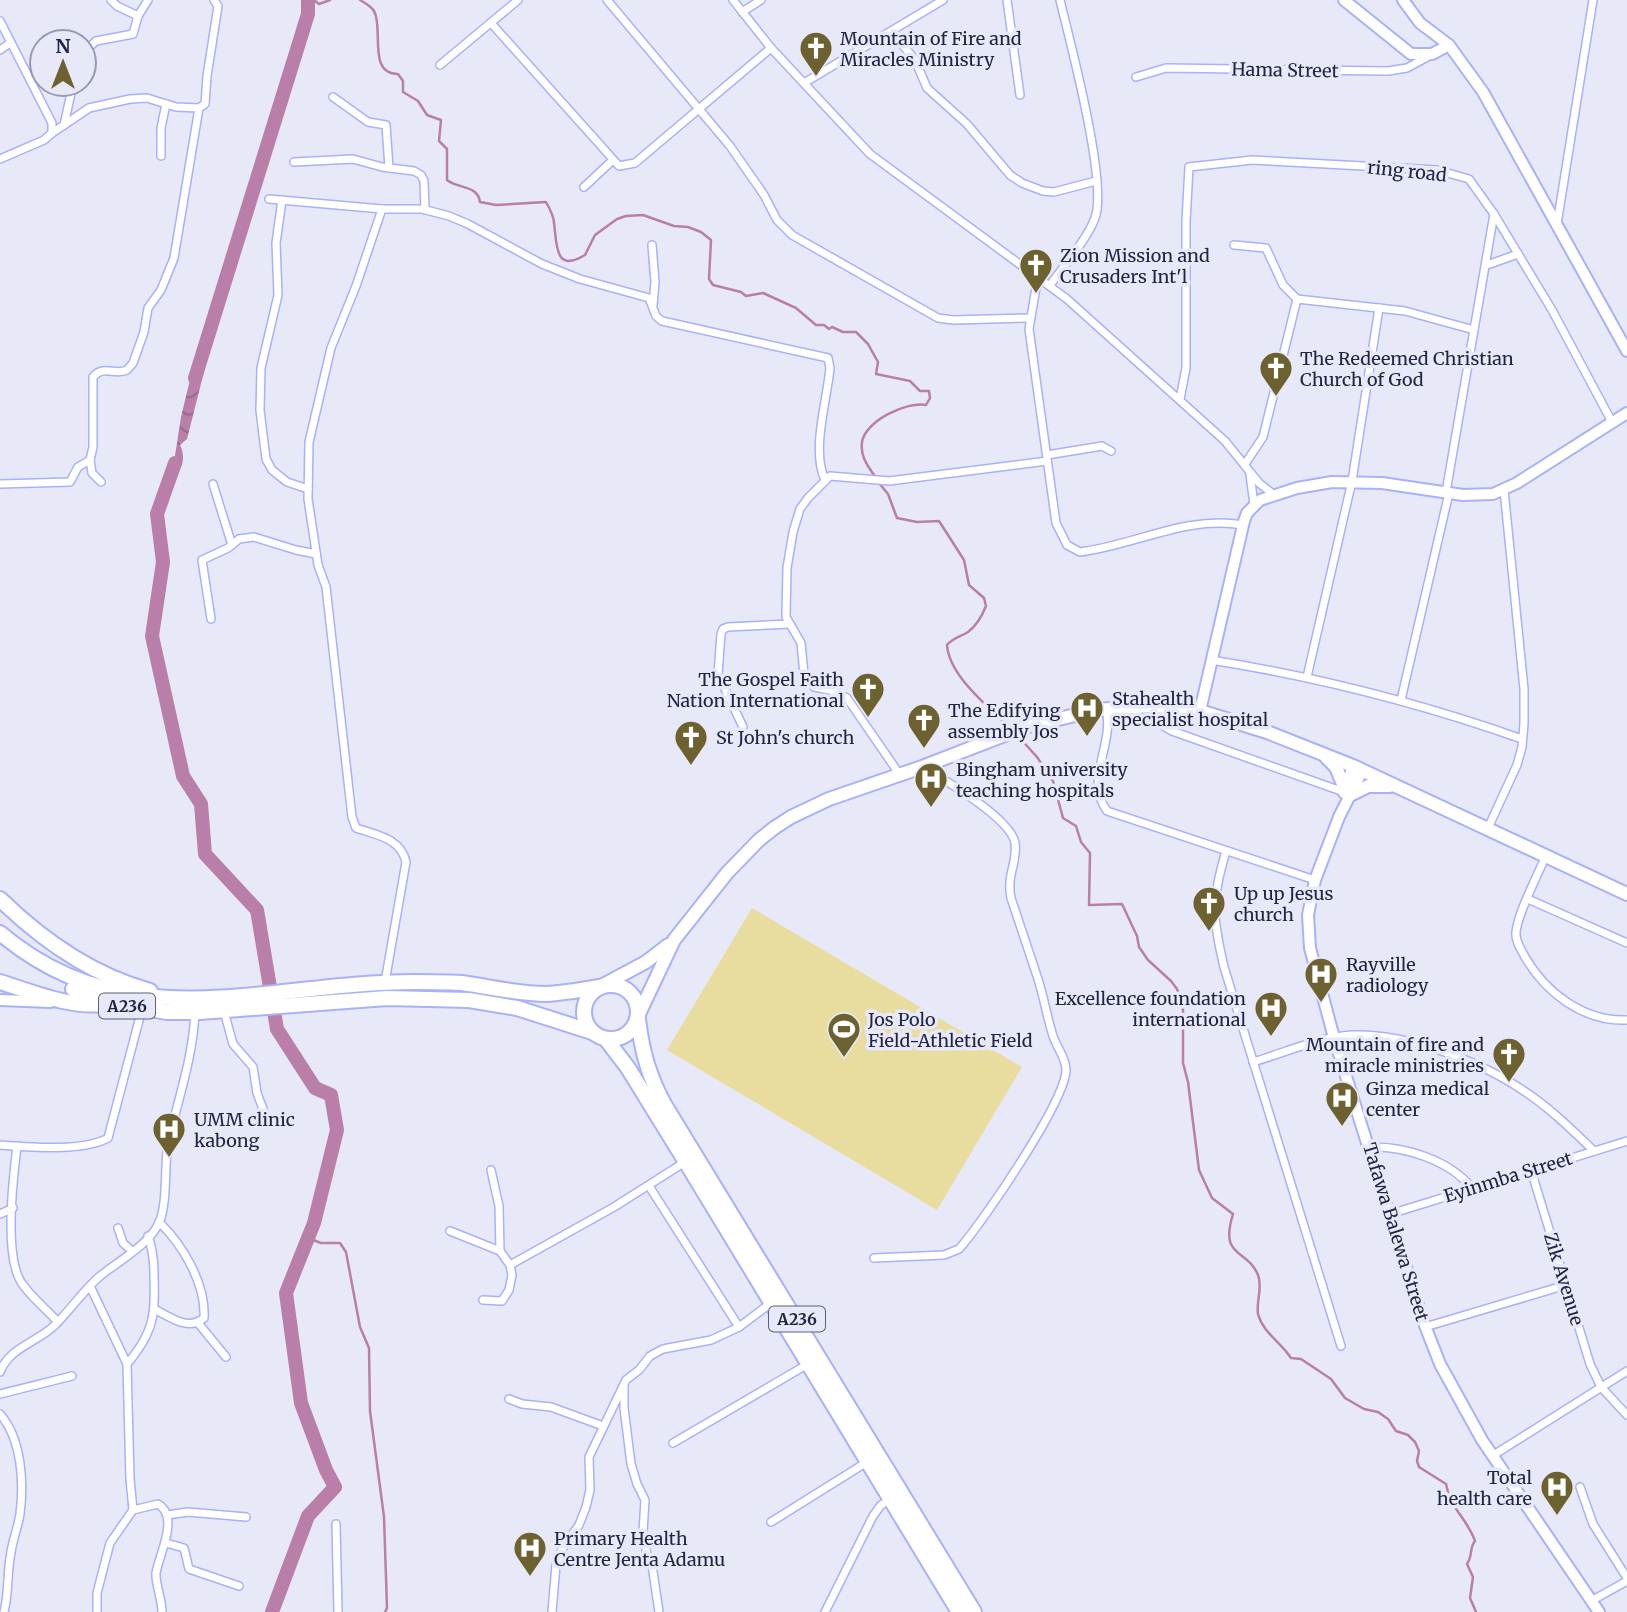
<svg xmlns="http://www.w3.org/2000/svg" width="1627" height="1612" viewBox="0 0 1627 1612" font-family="Merriweather,serif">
<defs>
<pattern id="water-waves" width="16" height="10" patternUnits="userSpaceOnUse" patternTransform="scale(1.75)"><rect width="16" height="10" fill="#b97fa8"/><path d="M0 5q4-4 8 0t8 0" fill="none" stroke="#96688a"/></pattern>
</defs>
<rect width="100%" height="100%" fill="#e7e9f9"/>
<path fill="#e8dc9e" d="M752 908 1022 1067 937 1210 667 1050Z"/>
<path fill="url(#water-waves)" d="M199 362 205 368 187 439 180 445C187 460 181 468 173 482L170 481 169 471 174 462 181 417 194 363Z"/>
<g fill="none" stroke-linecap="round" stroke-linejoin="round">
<g stroke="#b97fa8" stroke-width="2.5">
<path d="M314 0 319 4 330 0"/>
<path d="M360 0C365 3 371 6 374 11 384 28 367 74 398 74L403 81V92L418 101 427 115 441 120 439 141 447 149V180C458 189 478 185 480 202L496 205 546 202C550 209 554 216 554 223 557 243 554 274 585 255L595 235 617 219 626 216 643 215 674 226 688 227 701 232 711 240 709 279 713 285 741 292 746 296 763 293 796 308 816 325H824L829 329 832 327 843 332H856L868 344 878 362 876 374 910 381 920 391H929L930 398 926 405C907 401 865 421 862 442 860 457 868 466 876 478"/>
<path d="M879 483 888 494 897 518 917 522 939 521 964 560 969 585 984 598 986 606C982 616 976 626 968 632 960 637 953 638 947 645 949 676 989 707 1010 728"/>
<path d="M1017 735 1037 757 1053 781 1063 818 1076 826 1081 842 1090 853 1089 905 1122 904 1137 936 1139 947 1148 960 1171 981 1177 989 1183 1007V1063L1188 1082 1199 1170 1212 1198 1233 1214C1219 1259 1247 1248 1258 1275 1263 1287 1256 1301 1258 1314 1263 1333 1281 1342 1291 1358L1301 1359 1331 1379 1345 1398 1364 1409 1378 1412 1388 1419 1396 1431 1408 1435 1415 1442 1419 1451 1417 1461 1419 1467 1446 1484C1450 1509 1467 1518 1475 1541 1469 1548 1473 1556 1467 1564L1473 1577 1470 1598 1476 1612"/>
<path d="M308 1238 321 1243H340L346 1252 360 1327 369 1348 370 1411 384 1517 387 1608 385 1612"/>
</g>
<g stroke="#b97fa8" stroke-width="14">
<path d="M195 378 308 14V0"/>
<path d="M175 463 157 514 163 562 152 636 183 776 201 804 205 854 257 910 277 1029 315 1088 331 1095 337 1130 314 1223 286 1293 301 1403 326 1470 335 1487 308 1516 272 1612"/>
</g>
<defs>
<g id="street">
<path d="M111 0 117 6 138 16"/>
<path d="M607 0 730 146 764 195 777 220 792 235 938 318 953 320 1030 318"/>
<path d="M733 0 771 48 870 154 1067 299 1225 441 1259 483 1273 494"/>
<path d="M1007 0 1020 95"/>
<path d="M742 12 761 0"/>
<path d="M0 21 52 123V133L44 140 0 159"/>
<path d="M491 23 619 166 635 163 771 48"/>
<path d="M892 32 915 60 927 88 967 124 1010 175 1022 183 1043 191 1054 192 1096 181"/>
<path d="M0 50 10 43"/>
<path d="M84 52 96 41 133 34 138 16 148 0"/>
<path d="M440 65 518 0"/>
<path d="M1136 77 1166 68 1388 71 1407 68 1431 55"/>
<path d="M804 83 943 0"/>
<path d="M333 97 368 122 386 125 389 168"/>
<path d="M199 108 205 104 207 76 218 6 214 0"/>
<path d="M64 125 89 108 130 99 147 98 176 107 199 108 174 258 161 290 148 308 144 332 133 363 127 370C114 376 104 364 93 377V447L90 460 92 473 101 482"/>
<path d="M52 133 64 125 73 84"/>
<path d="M161 156V128L166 104"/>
<path d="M294 162 353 159 382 167 414 171 421 175 424 181 425 210"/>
<path d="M584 187 613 160"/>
<path d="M269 199 382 209H422L449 216 468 224 542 264 580 279 649 298 656 316 662 321 828 358 830 368C827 401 811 450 825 480"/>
<path d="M282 200 276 243 278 295 261 368 260 410 266 459 272 470 287 482 308 489"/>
<path d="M382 209 356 286 331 348 309 442 308 499 318 565 326 587 352 817 356 828C376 835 401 838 406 862L385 982"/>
<path d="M1557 224 1593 0"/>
<path d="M652 245 655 282 653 305"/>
<path d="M1234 245 1266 248 1283 285 1297 299 1405 311 1474 330"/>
<path d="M1487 265 1518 254"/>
<path d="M1038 276 1029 329 1056 523 1067 545 1080 552C1136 545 1186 515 1243 525"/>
<path d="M1050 285C1063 267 1088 238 1095 218 1108 183 1070 42 1060 0"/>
<path d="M1180 399 1186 368V222L1189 167 1252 160 1437 170 1469 179 1494 214 1552 310 1612 422"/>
<path d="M1047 455 1102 446 1111 451"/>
<path d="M1245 464 1263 437 1297 299"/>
<path d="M1250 474 1254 505"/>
<path d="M0 484 70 482 78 467 90 460"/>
<path d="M213 484 232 545"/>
<path d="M1446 492 1494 214"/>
<path d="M211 619 202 560 228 548 239 539 254 537 296 550 316 554"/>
<path d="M1211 660C1318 677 1420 703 1522 739"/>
<path d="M1307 677 1352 481 1379 308"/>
<path d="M1401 700 1449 493"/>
<path d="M1151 706 1158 723 1172 731 1344 792"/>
<path d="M1106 709C1115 743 1084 780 1107 811L1315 880"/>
<path d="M743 727 718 674 721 634 723 629 728 627 789 624"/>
<path d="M900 775 847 698 830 690 814 687 807 680 804 674 801 643 786 617 787 568 793 532 800 509 808 498 830 476 889 481 1047 461"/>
<path d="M1488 828 1517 765 1522 747 1524 723V689L1504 490"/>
<path d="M1226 851C1211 902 1212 916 1224 967L1341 1346"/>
<path d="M1546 855C1538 875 1518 912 1516 932 1515 941 1521 949 1525 957 1546 993 1584 1022 1627 1020"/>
<path d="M1528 899 1627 943"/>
<path d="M224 1011 233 1044 253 1067 257 1093 266 1117"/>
<path d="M1253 1062C1284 1053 1319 1037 1352 1035 1406 1033 1480 1061 1524 1091 1550 1108 1572 1130 1594 1151"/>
<path d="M0 1145C29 1147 83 1152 108 1138L142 1009"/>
<path d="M17 1146C13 1179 4 1254 21 1282 30 1296 46 1309 58 1322"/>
<path d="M1369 1147C1405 1146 1449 1160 1472 1188"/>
<path d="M1531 1170 1590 1364 1601 1387 1627 1415"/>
<path d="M649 1186 739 1327"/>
<path d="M0 1214 13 1208"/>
<path d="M1390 1214 1627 1141"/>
<path d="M118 1228 123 1243 132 1251"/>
<path d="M450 1231 500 1251"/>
<path d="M874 1258 944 1255 959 1249C983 1222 1065 1102 1066 1070 1066 1058 1057 1048 1053 1036 1047 1017 1044 998 1038 979 1029 952 1020 925 1011 898 1006 875 1018 862 1015 843 1011 819 945 780 923 767"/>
<path d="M510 1265 614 1207 685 1162"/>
<path d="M90 1286 127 1364 130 1479 133 1510 110 1543 97 1593V1612"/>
<path d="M483 1300 502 1301 509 1290 512 1275 510 1265 500 1251 499 1206 491 1170"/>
<path d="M156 1310C172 1318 188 1331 204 1318 206 1284 183 1245 159 1222"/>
<path d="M198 1323 226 1357"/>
<path d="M1425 1327 1566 1285"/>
<path d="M127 1364C155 1331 155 1314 154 1274 154 1260 153 1250 148 1236"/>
<path d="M0 1372C9 1347 39 1342 56 1324 71 1309 83 1291 99 1277 118 1261 148 1246 159 1223 168 1203 164 1165 168 1143 178 1099 193 1058 195 1012"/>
<path d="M624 1386V1408L631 1464 637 1484 645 1500 643 1532 647 1555 652 1565 659 1612"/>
<path d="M0 1394 72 1376"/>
<path d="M509 1399 522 1404 551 1407 603 1426"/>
<path d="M0 1414C22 1439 24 1483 20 1514 18 1527 13 1539 11 1552 7 1572 9 1592 4 1612"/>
<path d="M673 1443 808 1364"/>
<path d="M1492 1456 1627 1371"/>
<path d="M1580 1487 1593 1524 1627 1578"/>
<path d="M133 1510 158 1504C180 1517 159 1554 156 1573 155 1583 162 1599 162 1612"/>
<path d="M167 1515 188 1512 246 1517"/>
<path d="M771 1522 867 1462"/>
<path d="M336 1524 338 1612"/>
<path d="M166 1543 184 1548 189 1569 239 1586"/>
<path d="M1591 1601 1627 1581"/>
<path d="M552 1612 556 1565 562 1549 579 1525 586 1507 590 1490 589 1457 626 1380 639 1370 650 1356 663 1349 711 1340 739 1327 771 1303"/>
<path d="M825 1612 873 1516 881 1505 891 1499"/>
</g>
<g id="secondary">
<path d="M1344 0 1411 54H1432L1449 45"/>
<path d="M1403 0 1420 23 1449 45 1483 92 1627 351"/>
<path d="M1200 711 1244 521 1247 513 1260 500 1297 488 1332 482 1382 483 1463 495 1493 494 1517 483 1627 413"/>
<path d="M1362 771 1339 817 1315 880 1308 915 1310 948 1334 1038 1422 1318 1440 1364 1482 1440 1599 1612"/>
<path d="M1344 793 1353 766"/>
<path d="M0 1000 50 1002"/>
</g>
<g id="primary">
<path d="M1326 757 1336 767 1345 789"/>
<path d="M1350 795 1368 786H1390"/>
<path d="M603 985 646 962 668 945"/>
<path d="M639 1014 674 940 727 873 759 840 774 828 791 817 829 799 922 767 1025 727 1096 710 1151 706 1179 708 1200 711 1267 732 1353 766 1627 894"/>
</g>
<g id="highway">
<path d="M0 899C43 941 92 975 150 991"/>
<path d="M0 933C129 1042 265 982 414 982 430 982 446 982 462 983 490 987 518 994 546 994 564 993 581 990 599 987"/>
<path d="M0 982C32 992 70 1008 104 1004"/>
<circle cx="611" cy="1012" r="27"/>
<path d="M73 989 116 1003 167 1012H200L387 998 469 1000 517 1008 592 1032"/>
<path d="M638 1019C642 1052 649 1077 665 1106L974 1612"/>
<path d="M606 1039 628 1068 686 1162 959 1612"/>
</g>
</defs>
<use href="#street" stroke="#a8b1f9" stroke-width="10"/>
<use href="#secondary" stroke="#a8b1f9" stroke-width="14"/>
<use href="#primary" stroke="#a8b1f9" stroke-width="16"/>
<use href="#highway" stroke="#a8b1f9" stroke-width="18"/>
<use href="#street" stroke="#fff" stroke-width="7"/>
<use href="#secondary" stroke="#fff" stroke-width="10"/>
<use href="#primary" stroke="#fff" stroke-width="12"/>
<use href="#highway" stroke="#fff" stroke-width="14"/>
</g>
<defs>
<symbol id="church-pin" viewBox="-11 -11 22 30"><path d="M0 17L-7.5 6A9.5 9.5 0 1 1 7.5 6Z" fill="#6d622f" stroke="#e7e9f9"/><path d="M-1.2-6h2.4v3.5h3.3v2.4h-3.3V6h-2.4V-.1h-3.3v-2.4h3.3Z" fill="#fff"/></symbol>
<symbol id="hospital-pin" viewBox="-11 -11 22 30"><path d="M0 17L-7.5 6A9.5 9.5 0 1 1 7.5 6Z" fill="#6d622f" stroke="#e7e9f9"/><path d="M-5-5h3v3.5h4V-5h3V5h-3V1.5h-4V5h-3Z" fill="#fff"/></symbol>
<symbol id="stadium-pin" viewBox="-11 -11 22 30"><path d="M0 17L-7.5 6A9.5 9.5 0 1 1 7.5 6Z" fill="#6d622f" stroke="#e7e9f9"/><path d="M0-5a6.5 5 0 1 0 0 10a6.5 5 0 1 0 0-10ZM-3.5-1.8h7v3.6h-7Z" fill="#fff"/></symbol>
</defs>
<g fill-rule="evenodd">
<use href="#church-pin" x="797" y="29" width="38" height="52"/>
<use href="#church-pin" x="1017" y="246" width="38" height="52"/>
<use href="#church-pin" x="1257" y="349" width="38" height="52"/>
<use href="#church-pin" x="849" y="670" width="38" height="52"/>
<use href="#hospital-pin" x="1068" y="689" width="38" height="52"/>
<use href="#church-pin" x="905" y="701" width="38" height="52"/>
<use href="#church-pin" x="672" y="718" width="38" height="52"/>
<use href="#hospital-pin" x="912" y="760" width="38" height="52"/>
<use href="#church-pin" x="1190" y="884" width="38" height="52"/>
<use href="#hospital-pin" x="1302" y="955" width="38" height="52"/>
<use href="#hospital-pin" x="1252" y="989" width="38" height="52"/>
<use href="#stadium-pin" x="825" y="1010" width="38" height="52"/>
<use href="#church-pin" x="1490" y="1035" width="38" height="52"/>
<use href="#hospital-pin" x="1323" y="1079" width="38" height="52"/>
<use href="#hospital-pin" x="150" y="1110" width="38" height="52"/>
<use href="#hospital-pin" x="1538" y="1468" width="38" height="52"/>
<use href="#hospital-pin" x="511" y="1529" width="38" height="52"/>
</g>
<g text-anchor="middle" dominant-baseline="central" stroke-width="7" stroke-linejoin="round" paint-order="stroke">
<g fill="#e7e9f9" stroke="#5d6078" stroke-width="2">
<rect x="99" y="993.5" width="56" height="25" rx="5"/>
<rect x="769" y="1306.5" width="56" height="25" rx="5"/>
</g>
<g font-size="16" font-weight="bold" fill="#222541">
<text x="127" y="1006">A236</text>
<text x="797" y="1319">A236</text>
</g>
<g font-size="18" fill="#222541" stroke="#e7e9f9" text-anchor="start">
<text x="840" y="38">Mountain of Fire and<tspan x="840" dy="21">Miracles Ministry</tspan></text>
<text x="1060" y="255">Zion Mission and<tspan x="1060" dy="21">Crusaders Int'l</tspan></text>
<text x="1300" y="358">The Redeemed Christian<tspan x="1300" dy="21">Church of God</tspan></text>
<text x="844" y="679" text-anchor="end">The Gospel Faith<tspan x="844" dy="21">Nation International</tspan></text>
<text x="1112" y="698">Stahealth<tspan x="1112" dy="21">specialist hospital</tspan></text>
<text x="948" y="710">The Edifying<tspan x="948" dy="21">assembly Jos</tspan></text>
<text x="716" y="737">St John's church</text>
<text x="956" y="769">Bingham university<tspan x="956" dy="21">teaching hospitals</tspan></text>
<text x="1234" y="893">Up up Jesus<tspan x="1234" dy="21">church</tspan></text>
<text x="1346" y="964">Rayville<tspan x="1346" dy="21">radiology</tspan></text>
<text x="1246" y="998" text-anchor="end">Excellence foundation<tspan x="1246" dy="21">international</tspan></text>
<text x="868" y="1019">Jos Polo<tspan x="868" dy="21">Field-Athletic Field</tspan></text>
<text x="1484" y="1044" text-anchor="end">Mountain of fire and<tspan x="1484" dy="21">miracle ministries</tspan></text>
<text x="1366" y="1088">Ginza medical<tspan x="1366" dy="21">center</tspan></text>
<text x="194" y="1119">UMM clinic<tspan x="194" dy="21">kabong</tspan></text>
<text x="1532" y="1477" text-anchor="end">Total<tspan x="1532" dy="21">health care</tspan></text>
<text x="554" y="1538">Primary Health<tspan x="554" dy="21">Centre Jenta Adamu</tspan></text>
</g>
<g font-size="18" fill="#222541" stroke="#e7e9f9">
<text transform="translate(1285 70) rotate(1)">Hama Street</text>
<text transform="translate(1407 171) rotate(6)">ring road</text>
<text transform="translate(1508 1177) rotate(-17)">Eyinmba Street</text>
<text transform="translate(1396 1232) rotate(73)">Tafawa Balewa Street</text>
<text transform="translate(1564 1279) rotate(73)">Zik Avenue</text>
</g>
</g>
<g transform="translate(63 63)"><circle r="33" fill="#e7e9f9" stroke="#989baf" stroke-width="2"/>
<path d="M0-5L12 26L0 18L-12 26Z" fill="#6d622f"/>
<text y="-10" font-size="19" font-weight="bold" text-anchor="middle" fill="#222541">N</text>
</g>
</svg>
